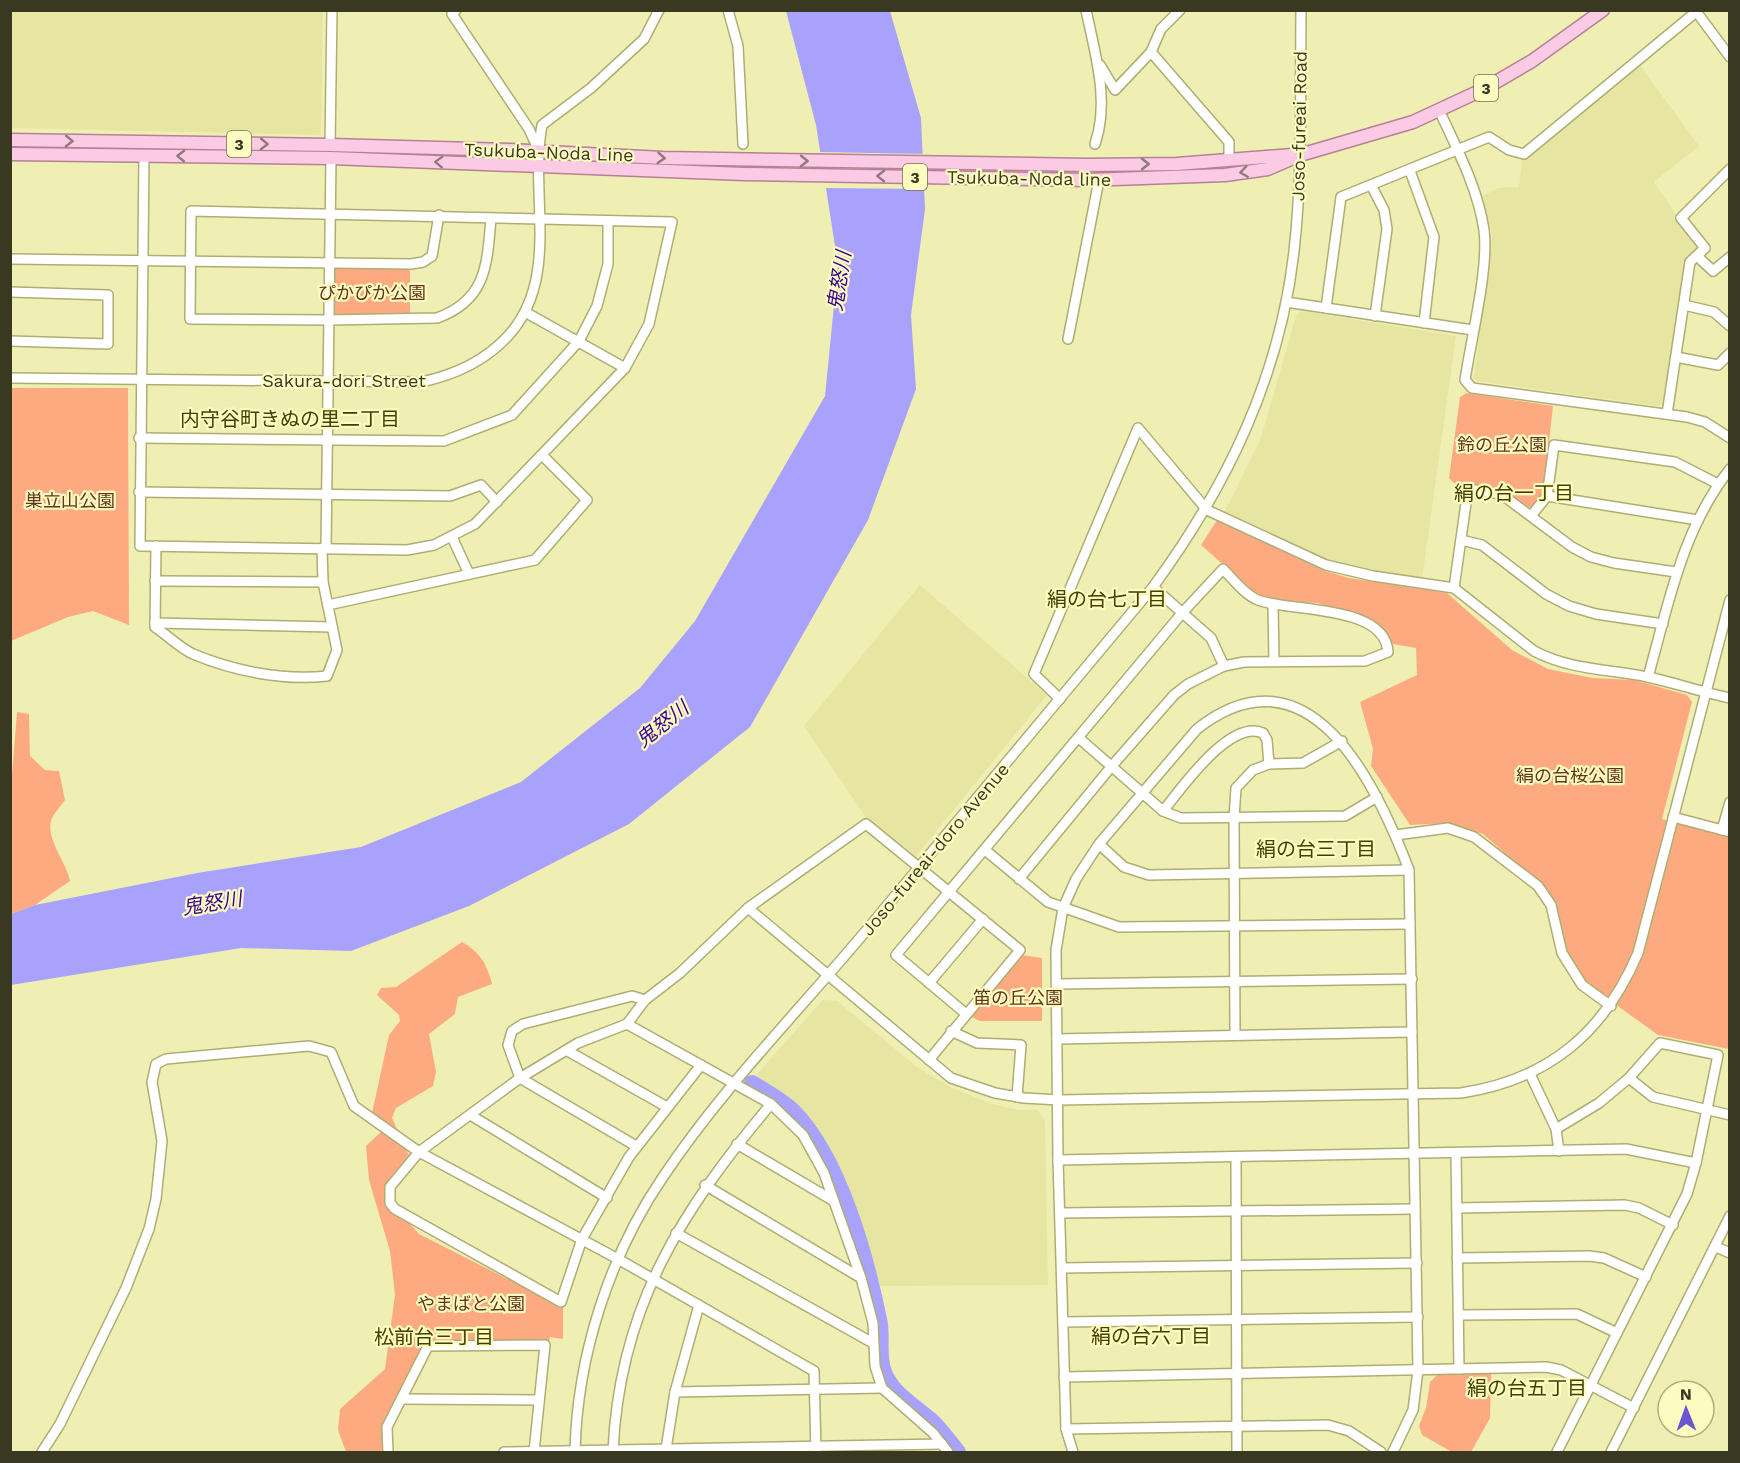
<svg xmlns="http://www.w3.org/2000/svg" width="1740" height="1463" viewBox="0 0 1740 1463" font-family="'Work Sans','Noto Sans JP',sans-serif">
<rect width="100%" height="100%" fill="#f0efb3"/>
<g fill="#e6e5a1">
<path d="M11 10 323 11 321 135 11 128Z"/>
<path d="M1638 63 1699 146 1654 182 1699 249 1687 258 1663 403 1658 406 1477 381 1474 378 1492 235 1483 196 1498 188 1519 187 1522 160Z"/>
<path d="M1302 311 1456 336 1422 579 1350 567 1317 557 1224 513 1261 438 1296 316Z"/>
<path d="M920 585 1047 695 916 856 865 816 804 726Z"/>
<path d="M823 1000 837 1001 917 1067 950 1087 989 1103 1018 1110H1037L1045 1120 1048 1285 876 1286 839 1167 827 1146 803 1114 756 1075Z"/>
</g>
<g fill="#feaa80">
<path d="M334 268H410V316L334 315Z"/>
<path d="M11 388H128L129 625 93 611 68 617 11 641Z"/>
<path d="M1467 393 1553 406 1543 495 1533 507H1527L1500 489 1454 483 1449 478 1460 397Z"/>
<path d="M1217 520 1325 571 1349 578 1447 593 1512 650 1548 669 1592 678 1634 680 1687 695 1692 702 1662 819 1729 837V1049L1658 1035 1608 999 1581 977 1566 952 1539 883 1483 834 1447 823 1410 825 1371 766 1373 749 1360 702 1417 675 1416 648 1393 644 1375 621 1318 603 1268 600 1260 597 1201 545Z"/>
<path d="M17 712 29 714 30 756 45 770 59 771 65 800C61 806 53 814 51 821 46 839 67 863 70 881L35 905 11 914 10 800Z"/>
<path d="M462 942C480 952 487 964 492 984L458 997 455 1014 429 1034 436 1072 433 1086 396 1108 392 1118 409 1155 390 1178 384 1195 419 1234 563 1307V1339L550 1337 549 1341H437L421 1349 383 1427V1452H346L338 1430 340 1409 385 1369 395 1295 390 1251 369 1180 366 1146 381 1132 372 1113 389 1035 400 1021 399 1015 377 995 381 988 396 987Z"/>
<path d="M1022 955 1042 958V1021H980L970 1016Z"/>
<path d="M1438 1374H1491L1490 1418 1471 1452H1452L1422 1435 1419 1426 1426 1408 1430 1382Z"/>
</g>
<path fill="#a9a2fc" d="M786 11H890L921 118 925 209 911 315 916 389 868 520 750 727 629 824 469 906 351 951 241 948 11 985V914L35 905 197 873 361 847 521 782 640 688 695 621 825 396 838 265 816 125Z"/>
<path fill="#f0efb3" d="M817 152 926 154 927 189 823 188Z"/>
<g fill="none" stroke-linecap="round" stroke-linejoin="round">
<path stroke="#a9a2fc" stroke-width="16" d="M752 1083C766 1092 782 1100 793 1111 839 1157 866 1256 879 1319 883 1335 878 1353 883 1369 890 1393 914 1405 932 1421 941 1430 950 1442 958 1452"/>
<defs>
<g id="minor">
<path d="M456 10 452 14 529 129 538 149"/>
<path d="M728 10 738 46 743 144"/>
<path d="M1086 10C1095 54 1110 101 1095 144"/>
<path d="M1180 10 1161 29 1151 52 1229 142V160"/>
<path d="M1695 10 1730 57"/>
<path d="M1100 65 1115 90 1151 52"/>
<path d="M1439 110C1456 147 1478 188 1484 230 1489 268 1471 339 1465 380L1472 388 1687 417 1705 422 1730 438"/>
<path d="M330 145 332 10"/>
<path d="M144 155 140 546 407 550 434 545 475 524 625 368 649 324 672 222 191 211 190 319 328 320 437 318C487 300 487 264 491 218"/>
<path d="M1410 171 1434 237 1424 323"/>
<path d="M1371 185 1384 210 1387 229 1375 316"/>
<path d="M1697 256 1713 271 1730 257"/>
<path d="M10 259 411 264 423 262 432 256 439 215"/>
<path d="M10 292 108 295V344L10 341"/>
<path d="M1286 302 1473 330"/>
<path d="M1684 305 1714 312 1730 326"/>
<path d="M1326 308 1341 197 1489 137 1509 150 1524 154 1696 12"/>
<path d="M525 312 625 368"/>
<path d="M1068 339 1099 180"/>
<path d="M1676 357 1718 365 1730 353"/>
<path d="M10 378 421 382C455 375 484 362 508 336 561 278 529 195 542 125L591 88 644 39 659 10"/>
<path d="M1667 414 1690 262 1705 248 1681 218 1730 169"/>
<path d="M139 438 444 441 512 415 579 341 597 306 608 264V222"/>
<path d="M139 492 450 496 481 485 497 502"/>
<path d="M1547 496 1698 520"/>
<path d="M1531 516 1547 496 1554 445 1675 462 1718 484"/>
<path d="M452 537 469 574"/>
<path d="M1461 540 1482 545 1546 594 1569 606 1596 614 1663 624"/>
<path d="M156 546 155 627C167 635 180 648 193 654 234 671 283 681 327 676L337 650 323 582 322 548"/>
<path d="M326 548 331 158"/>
<path d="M155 581 323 582"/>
<path d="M1153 587 1211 638 1224 666"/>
<path d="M1454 588 1468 489 1501 494 1572 547 1591 557 1614 563 1676 572"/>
<path d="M328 605 535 560 587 500 542 455"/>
<path d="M1273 605 1274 661"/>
<path d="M155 623 332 627"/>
<path d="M1648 677C1668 606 1682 529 1730 469"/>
<path d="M1060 699 1034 674 1138 428 1207 510 1326 565 1373 576 1454 588 1534 651C1570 670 1609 669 1648 677 1675 683 1702 692 1730 698"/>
<path d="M1080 739 1163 811 1181 818 1345 816 1377 797"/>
<path d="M1163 811C1181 789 1230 718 1263 733L1267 740 1269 764"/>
<path d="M1673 817 1730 832"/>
<path d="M1722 830 1730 802"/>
<path d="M1396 835 1448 828 1474 837 1538 886 1551 905 1562 953 1582 985 1611 1006"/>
<path d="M1099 844 1124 867 1149 875 1409 870"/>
<path d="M985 850 1048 902 1119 927 1410 924"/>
<path d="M748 908 951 1078 995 1093 1024 1098 1059 1100 1461 1093C1548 1080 1604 1033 1638 953L1730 600"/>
<path d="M929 983 983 919"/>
<path d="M1057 984 1412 979"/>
<path d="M965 1013 896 955 1183 612 1223 569C1233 579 1245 595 1258 600 1289 612 1385 604 1388 652L1365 661 1244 662 1224 666 1188 684 1174 695 1111 767 1019 879"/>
<path d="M627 1024 771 1104 803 1135 824 1173 861 1278 873 1323 875 1366 882 1388 933 1433 948 1452"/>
<path d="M951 1031 977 1043 1021 1045 1017 1097"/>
<path d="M1235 1035 1234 818 1236 788 1253 770 1269 764 1303 763 1342 741"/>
<path d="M1057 1039 1412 1032"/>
<path d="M566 1050 667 1107"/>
<path d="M701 1065 629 1157 582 1239 561 1302 395 1209 390 1203V1187L419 1152 520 1078 578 1043 627 1024 645 1000 680 973 748 908 866 824 1020 950 929 1060"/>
<path d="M1530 1074 1556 1129 1559 1151"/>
<path d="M472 1116 607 1198"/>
<path d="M1556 1129 1599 1103 1629 1078 1653 1097 1730 1115"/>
<path d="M737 1144 834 1201"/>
<path d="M636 1146 520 1078 508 1045 512 1031 523 1024 632 996 645 1000"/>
<path d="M1456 1153 1459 1369"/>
<path d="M1236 1157 1237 1452"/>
<path d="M1058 1160 1626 1149 1696 1163"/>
<path d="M705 1185 861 1278"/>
<path d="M1457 1208 1625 1205 1639 1208 1673 1225"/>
<path d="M1061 1213 1415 1209"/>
<path d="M676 1233 873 1343"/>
<path d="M1716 1247 1730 1253"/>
<path d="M1457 1258 1589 1256 1604 1258 1646 1277"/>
<path d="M1062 1268 1417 1263"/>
<path d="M1459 1315 1577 1314 1617 1333"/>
<path d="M1063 1322 1418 1317"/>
<path d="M1064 1377 1546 1367 1561 1370 1634 1408"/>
<path d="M675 1392 882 1388"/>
<path d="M402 1399 538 1400"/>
<path d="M1066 1429 1328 1425 1349 1431 1381 1452"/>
<path d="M666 1449 675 1392 699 1305"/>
<path d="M42 1452 60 1424 126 1288 149 1229 156 1199 162 1141 152 1082 156 1064 166 1059 309 1046 331 1052 354 1106 419 1152 618 1259 814 1371 816 1452"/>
<path d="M388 1452 387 1427 428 1346 545 1345 534 1452"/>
<path d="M504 1452 942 1444"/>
<path d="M575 1452C577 1357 609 1256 663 1177 723 1087 801 1009 870 926 964 813 1059 700 1153 587 1227 486 1280 377 1294 251 1303 172 1300 91 1301 10"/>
<path d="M613 1452C619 1308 681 1211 771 1104"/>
<path d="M1073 1452 1066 1429 1058 1160 1056 950 1063 908 1076 879 1099 844 1197 729C1309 641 1376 783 1409 870L1418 1370 1413 1410 1393 1452"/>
<path d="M1557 1452 1687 1194 1696 1163 1718 1055 1660 1043 1629 1078"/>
<path d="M1611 1452 1730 1216"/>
</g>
<g id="major">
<path d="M10 140 330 145 510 150 663 158 1087 165 1177 164 1292 155"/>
<path d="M10 154 331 158 744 174 1087 180 1225 175 1268 169 1300 155 1413 122 1484 89 1532 61 1603 10"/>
</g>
</defs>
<use href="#minor" stroke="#aead73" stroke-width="12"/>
<use href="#major" stroke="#b58195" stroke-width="15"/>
<use href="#minor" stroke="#fff" stroke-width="9"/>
<use href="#major" stroke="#fbcbe5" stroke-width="12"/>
</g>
<defs><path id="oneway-chevron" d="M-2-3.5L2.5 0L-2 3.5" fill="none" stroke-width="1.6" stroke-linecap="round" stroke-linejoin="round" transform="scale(1.5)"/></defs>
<g stroke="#907a79">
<use href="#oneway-chevron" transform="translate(69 141) rotate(1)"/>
<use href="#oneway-chevron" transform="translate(264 144) rotate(1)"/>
<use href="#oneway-chevron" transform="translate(181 156) rotate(-179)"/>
<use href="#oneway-chevron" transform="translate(661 158) rotate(4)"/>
<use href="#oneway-chevron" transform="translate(804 161) rotate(1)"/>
<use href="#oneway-chevron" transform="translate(439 162) rotate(-178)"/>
<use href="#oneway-chevron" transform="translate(1145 164)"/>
<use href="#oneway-chevron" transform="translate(1244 172) rotate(172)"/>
<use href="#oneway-chevron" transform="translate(881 176) rotate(-179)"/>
</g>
<g text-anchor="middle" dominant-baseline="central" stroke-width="4.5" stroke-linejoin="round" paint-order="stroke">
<g fill="#fdfcc0" stroke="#747351" stroke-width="1.5">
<rect x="1474" y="75" width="24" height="26" rx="4.5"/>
<rect x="227" y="131" width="24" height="26" rx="4.5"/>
<rect x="903" y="164" width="24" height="26" rx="4.5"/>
</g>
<g font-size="16" font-weight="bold" fill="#393821">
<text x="1486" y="88">3</text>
<text x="239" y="144">3</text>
<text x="915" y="177">3</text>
</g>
<g font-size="18" fill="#393821" stroke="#fdfcc0">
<text transform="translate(1299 126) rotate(-89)">Joso-fureai Road</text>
<text transform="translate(549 152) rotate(2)">Tsukuba-Noda Line</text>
<text transform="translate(1029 178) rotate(1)">Tsukuba-Noda line</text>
<text x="344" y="380">Sakura-dori Street</text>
<text transform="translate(935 849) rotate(-50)">Joso-fureai-doro Avenue</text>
</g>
<g font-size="18" fill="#63351d" stroke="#fdfcc0">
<text x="372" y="292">ぴかぴか公園</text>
<text x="1502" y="444">鈴の丘公園</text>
<text x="70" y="500">巣立山公園</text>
<text x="1570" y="775">絹の台桜公園</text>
<text x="1018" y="997">笛の丘公園</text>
<text x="471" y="1303">やまばと公園</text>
</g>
<g font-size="20" font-style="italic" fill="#390491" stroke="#fdfcc0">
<text transform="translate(839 281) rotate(-81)">鬼怒川</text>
<text transform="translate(662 724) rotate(-38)">鬼怒川</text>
<text transform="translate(212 903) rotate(-9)">鬼怒川</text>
</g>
<g font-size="20" fill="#434002" stroke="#fdfcc0">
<text x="290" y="419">内守谷町きぬの里二丁目</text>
<text x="1514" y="493">絹の台一丁目</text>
<text x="1107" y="599">絹の台七丁目</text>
<text x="1316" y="849">絹の台三丁目</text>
<text x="1151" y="1336">絹の台六丁目</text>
<text x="434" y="1337">松前台三丁目</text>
<text x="1527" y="1388">絹の台五丁目</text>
</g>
</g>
<rect width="1740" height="1463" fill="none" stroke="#393821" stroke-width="24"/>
<g transform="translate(1686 1409) rotate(359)"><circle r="28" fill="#fdfcc0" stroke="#afae80" stroke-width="1.5"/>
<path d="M0-4.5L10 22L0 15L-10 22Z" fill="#6b56d0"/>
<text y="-9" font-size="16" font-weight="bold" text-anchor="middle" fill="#393821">N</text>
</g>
</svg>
